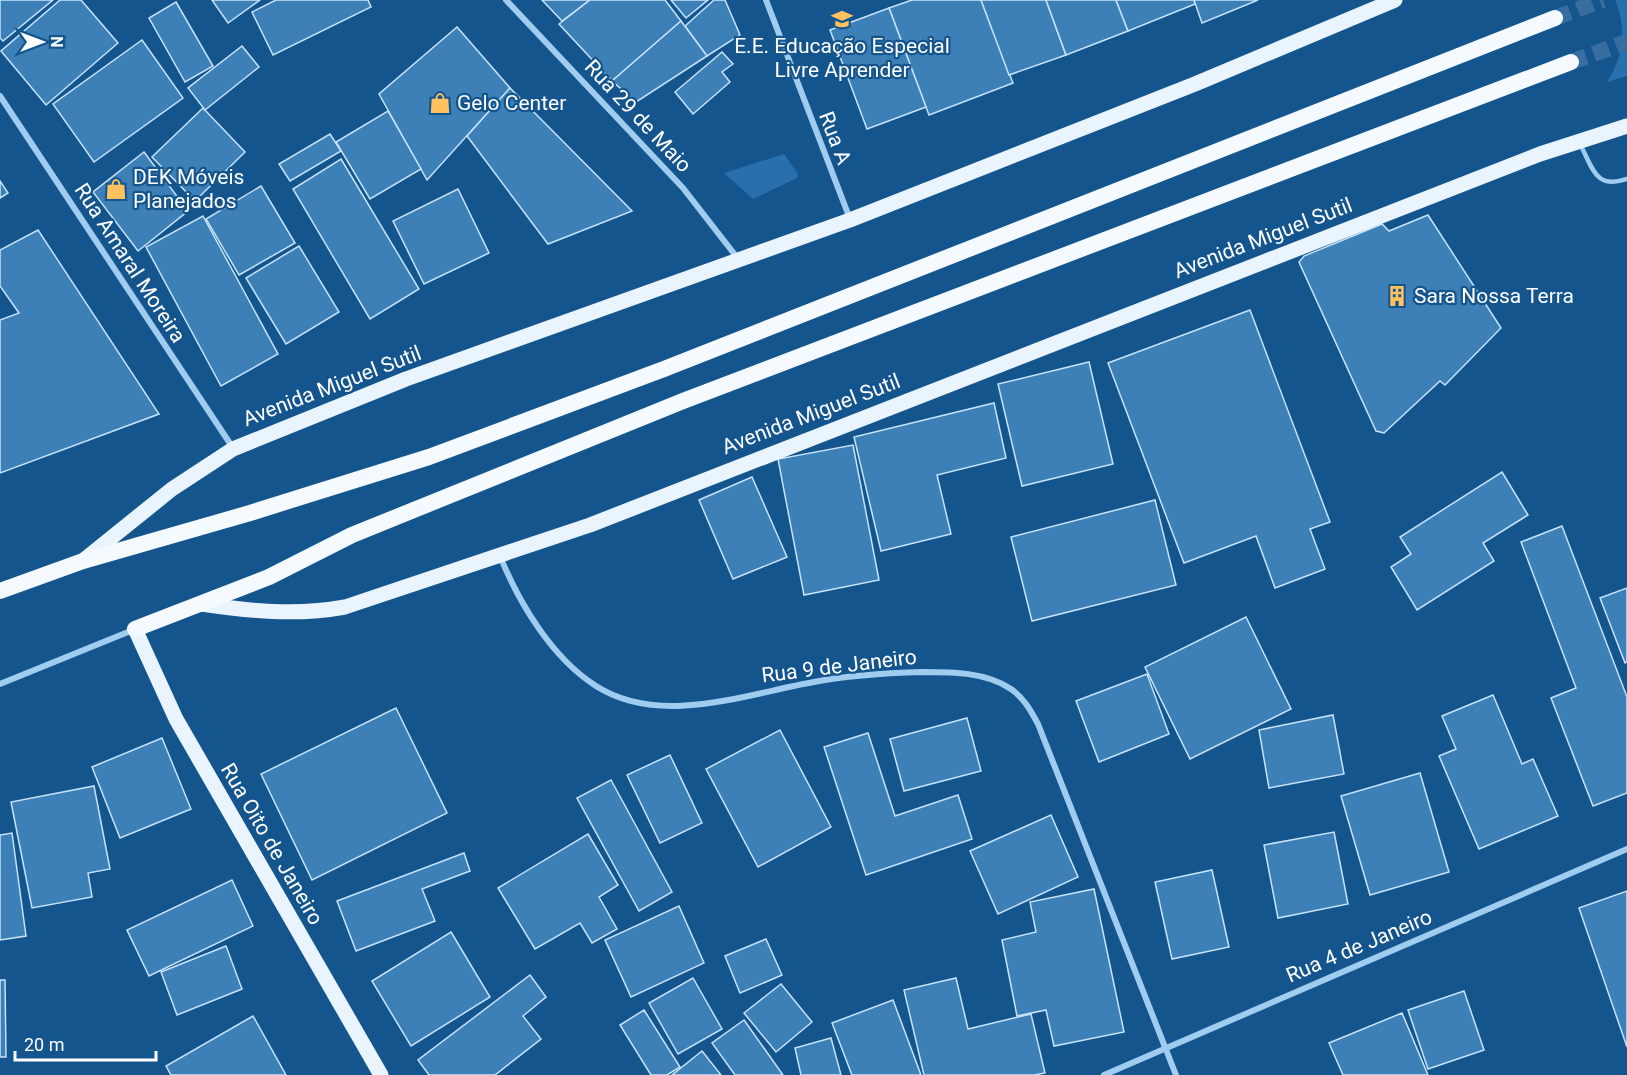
<svg xmlns="http://www.w3.org/2000/svg" width="1627" height="1075" viewBox="0 0 1627 1075" font-family="Roboto,sans-serif">
<rect width="100%" height="100%" fill="#15558e"/>
<g fill="#276fad">
<path d="M1615 0H1627V76L1607 82C1624 56 1627 29 1615 0Z"/>
<path d="M784 154 798 174 797 178 753 199 724 173Z"/>
</g>
<g fill="#3d7fb7" stroke="#c7e3fb" stroke-width="1.5">
<path d="M0 0H53L3 41 0 38Z"/>
<path d="M60 0H81L118 43 46 105 1 51Z"/>
<path d="M212 0H260L228 23Z"/>
<path d="M276 0H368L371 7 273 55 252 12Z"/>
<path d="M542 0H590L562 21Z"/>
<path d="M590 0H665L681 21 612 81 559 24Z"/>
<path d="M671 0H708L686 18Z"/>
<path d="M714 0H725L740 35 707 56 685 26Z"/>
<path d="M912 0H981L1013 83 929 115 889 8Z"/>
<path d="M981 0H1046L1066 55 1009 75Z"/>
<path d="M1046 0H1116L1128 31 1066 55Z"/>
<path d="M1116 0H1194L1195 4 1128 31Z"/>
<path d="M1194 0H1258L1202 23Z"/>
<path d="M176 2 213 66 185 82 149 18Z"/>
<path d="M889 8 926 107 867 129 830 30Z"/>
<path d="M681 21 707 56 636 102 612 81Z"/>
<path d="M457 27 510 88 427 180 379 94Z"/>
<path d="M142 40 183 98 94 162 53 104Z"/>
<path d="M242 46 259 67 205 110 188 88Z"/>
<path d="M722 52 733 64 722 72 730 82 693 114 675 92Z"/>
<path d="M510 88 632 211 548 244 467 136Z"/>
<path d="M203 108 245 152 195 201 152 157Z"/>
<path d="M388 111 421 169 370 199 336 142Z"/>
<path d="M330 134 341 151 290 181 279 164Z"/>
<path d="M144 152 188 211 138 251 93 192Z"/>
<path d="M341 159 419 289 370 319 293 189Z"/>
<path d="M0 181 8 193 0 198Z"/>
<path d="M261 186 295 243 239 275 206 219Z"/>
<path d="M458 189 489 253 424 284 393 221Z"/>
<path d="M1428 215 1501 328 1445 385 1440 381 1384 433 1376 431 1299 262 1304 256 1382 224 1389 231Z"/>
<path d="M203 216 278 354 221 386 146 247Z"/>
<path d="M38 230 159 414 0 473V320L19 313 0 286V250Z"/>
<path d="M299 246 339 312 286 344 246 278Z"/>
<path d="M1250 310 1330 522 1310 529 1325 569 1275 588 1256 536 1184 563 1108 363Z"/>
<path d="M1089 362 1113 464 1022 486 998 384Z"/>
<path d="M994 403 1006 458 937 475 951 534 881 551 854 437Z"/>
<path d="M853 445 879 580 804 595 778 459Z"/>
<path d="M1502 472 1528 515 1483 543 1494 561 1417 610 1391 567 1411 554 1400 537Z"/>
<path d="M752 477 787 557 733 579 699 500Z"/>
<path d="M1155 500 1176 585 1032 621 1011 537Z"/>
<path d="M1562 526 1627 697V793L1593 806 1551 698 1576 688 1521 542Z"/>
<path d="M1627 588V662L1625 663 1600 598Z"/>
<path d="M1246 617 1291 709 1190 759 1145 667Z"/>
<path d="M1147 674 1169 734 1099 762 1076 701Z"/>
<path d="M1493 695 1522 764 1533 759 1558 816 1479 849 1439 756 1456 749 1442 716Z"/>
<path d="M396 708 447 813 312 880 261 774Z"/>
<path d="M1333 715 1344 774 1269 788 1259 730Z"/>
<path d="M967 718 981 771 904 791 890 739Z"/>
<path d="M780 730 831 827 758 867 706 769Z"/>
<path d="M868 733 895 816 958 795 972 839 866 875 824 747Z"/>
<path d="M162 738 191 809 120 838 92 767Z"/>
<path d="M670 755 702 823 660 843 627 775Z"/>
<path d="M1420 773 1449 872 1370 895 1341 796Z"/>
<path d="M611 780 672 892 639 911 577 798Z"/>
<path d="M94 786 110 869 88 873 92 897 32 908 11 802Z"/>
<path d="M1051 815 1078 877 998 914 970 851Z"/>
<path d="M1334 832 1348 904 1278 918 1264 845Z"/>
<path d="M12 833 26 936 0 940V835Z"/>
<path d="M588 834 618 885 599 897 617 929 592 943 580 923 535 949 498 888Z"/>
<path d="M464 853 470 871 422 889 435 921 356 951 337 901Z"/>
<path d="M1212 870 1229 947 1172 959 1155 882Z"/>
<path d="M232 880 253 926 149 976 127 930Z"/>
<path d="M1094 889 1124 1032 1054 1046 1046 1010 1017 1016 1002 940 1036 932 1030 902Z"/>
<path d="M1627 891V1047L1579 908Z"/>
<path d="M679 906 704 963 631 997 605 940Z"/>
<path d="M451 932 490 997 411 1046 372 981Z"/>
<path d="M766 939 782 975 740 993 725 956Z"/>
<path d="M226 946 242 989 177 1015 161 972Z"/>
<path d="M530 975 546 997 523 1016 541 1039 495 1075H429L418 1060Z"/>
<path d="M693 978 722 1029 678 1054 649 1003Z"/>
<path d="M956 978 968 1029 1031 1014 1045 1073 1034 1075H924L904 990Z"/>
<path d="M0 980H5L6 1057H0Z"/>
<path d="M781 984 812 1022 776 1052 744 1013Z"/>
<path d="M1464 991 1484 1050 1428 1069 1408 1010Z"/>
<path d="M893 1000 921 1075H852L832 1023Z"/>
<path d="M644 1010 680 1067 667 1075H651L620 1025Z"/>
<path d="M1402 1013 1428 1075H1343L1329 1043Z"/>
<path d="M253 1016 286 1075H171L166 1066Z"/>
<path d="M744 1020 783 1075H735L712 1043Z"/>
<path d="M831 1038 841 1075H801L795 1048Z"/>
<path d="M702 1051 721 1075H672Z"/>
</g>
<g fill="none" stroke-linecap="round" stroke-linejoin="round">
<g stroke="#386e9f" stroke-width="16" stroke-dasharray="16 8" stroke-linecap="butt">
<path d="M1555 18 1603 0"/>
<path d="M1571 62 1627 42"/>
</g>
<path stroke="#a0ccf0" stroke-width="4.5" d="M1580 144C1593 168 1595 190 1627 179"/>
<g stroke="#a0ccf0" stroke-width="6">
<path d="M506 0 683 188 739 260"/>
<path d="M766 0 850 219"/>
<path d="M0 96 233 448"/>
<path d="M500 556C519 603 552 658 596 686 660 727 746 694 814 682 850 675 886 673 923 672 952 672 986 672 1011 689 1024 698 1031 711 1038 724L1176 1075"/>
<path d="M0 684 133 630"/>
<path d="M1104 1075 1627 849"/>
</g>
<g stroke="#e9f4ff" stroke-width="15">
<path d="M85 559 172 489 233 449 406 379 850 220 1195 84 1395 0"/>
<path d="M201 604C250 611 296 616 345 607L590 525 1540 154 1627 126"/>
<path d="M135 629 176 719 381 1075"/>
</g>
<g stroke="#f4faff" stroke-width="16">
<path d="M0 591 83 561 250 513 429 457 664 369 1555 18"/>
<path d="M135 629 269 577 352 535 683 401 1571 62"/>
</g>
</g>
<defs>
<symbol id="school-bare" viewBox="-9 -9 18 18"><path d="M0-5L7-2L0 1L-7-2ZM-4 1L0 2.5L4 1V4Q0 6-4 4Z" fill="#ffc25f" stroke="#15558e" stroke-width="2.5" paint-order="stroke"/></symbol>
<symbol id="shop-bare" viewBox="-9 -9 18 18"><path d="M-5-2.5h2.3a2.7 3.5 0 0 1 5.4 0H5L5.5 6h-11ZM-1.5-2.5h3a1.5 2.3 0 0 0-3 0Z" fill="#ffc25f" stroke="#15558e" stroke-width="2.5" paint-order="stroke"/></symbol>
<symbol id="building-bare" viewBox="-9 -9 18 18"><path d="M-4-6H4V6H1V3H-1V6H-4ZM-2.5-4.3h1.7v1.8h-1.7ZM.8-4.3h1.7v1.8H.8ZM-2.5-1h1.7V.8h-1.7ZM.8-1h1.7V.8H.8Z" fill="#ffc25f" stroke="#15558e" stroke-width="2.5" paint-order="stroke"/></symbol>
</defs>
<g fill-rule="evenodd">
<use href="#school-bare" x="827" y="4" width="30" height="30"/>
<use href="#shop-bare" x="425" y="88" width="30" height="30"/>
<use href="#shop-bare" x="101" y="174" width="30" height="30"/>
<use href="#building-bare" x="1382" y="281" width="30" height="30"/>
</g>
<g text-anchor="middle" dominant-baseline="central" stroke-width="4.5" stroke-linejoin="round" paint-order="stroke">
<g font-size="21" fill="#fff" stroke="#15558e" text-anchor="start">
<text x="842" y="46" text-anchor="middle">E.E. Educação Especial<tspan x="842" dy="24">Livre Aprender</tspan></text>
<text x="457" y="103">Gelo Center</text>
<text x="133" y="177">DEK Móveis<tspan x="133" dy="24">Planejados</tspan></text>
<text x="1414" y="296">Sara Nossa Terra</text>
</g>
<g font-size="21" fill="#fff" stroke="#15558e">
<text transform="translate(638 116) rotate(47)">Rua 29 de Maio</text>
<text transform="translate(835 138) rotate(69)">Rua A</text>
<text transform="translate(1263 238) rotate(-21)">Avenida Miguel Sutil</text>
<text transform="translate(130 263) rotate(57)">Rua Amaral Moreira</text>
<text transform="translate(332 386) rotate(-21)">Avenida Miguel Sutil</text>
<text transform="translate(811 414) rotate(-21)">Avenida Miguel Sutil</text>
<text transform="translate(839 666) rotate(-7)">Rua 9 de Janeiro</text>
<text transform="translate(272 844) rotate(60)">Rua Oito de Janeiro</text>
<text transform="translate(1359 946) rotate(-23)">Rua 4 de Janeiro</text>
</g>
</g>
<g transform="translate(42 42) rotate(90)" stroke="#15558e" stroke-width="4.5" paint-order="stroke">
<path d="M0-4.5L10 22L0 15L-10 22Z" fill="#ffffff"/>
<text y="-9" font-size="16" font-weight="bold" text-anchor="middle" fill="#ffffff">N</text>
</g>
<path d="M15 1051v9h141v-9" fill="none" stroke="#ffffff" stroke-width="3"/>
<text x="24" y="1051" font-size="18" fill="#ffffff" stroke="#15558e" stroke-width="4.5" paint-order="stroke">20 m</text>
</svg>
